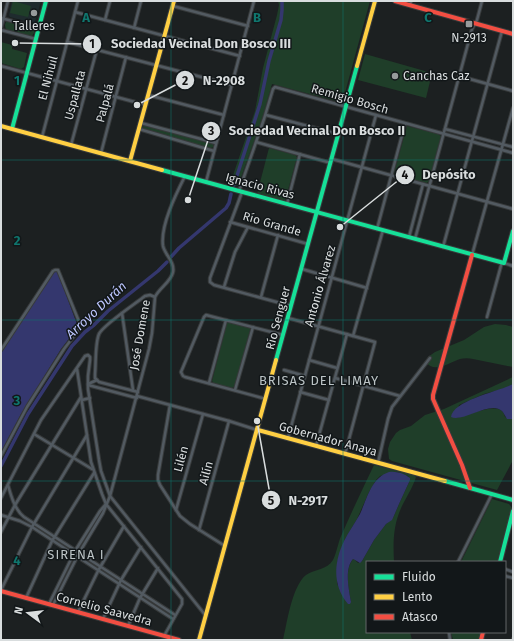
<svg xmlns="http://www.w3.org/2000/svg" width="514" height="641" viewBox="0 0 514 641" font-family="'Fira Sans',sans-serif">
<rect width="100%" height="100%" fill="#1c2021"/>
<path fill="#1f2b2e" d="M12 1H41L35 22 33 23 10 17 9 15Z"/>
<g fill="#1f3e29" fill-rule="evenodd">
<path d="M13 1 31 6 28 17 10 13Z"/>
<path d="M278 1H370L343 100 340 102 272 84 262 119 238 186 230 184 255 111 263 68 277 15 279 5Z"/>
<path d="M9 21 31 27 34 29V33L32 36H29L6 30 5 25 6 22Z"/>
<path d="M1 42 12 45V49L27 53 24 67 21 69 1 63Z"/>
<path d="M365 54 432 73 426 98 358 80Z"/>
<path d="M145 125 212 144H213L214 147 211 148 143 130 142 128 143 126Z"/>
<path d="M407 126 438 134 441 136 429 181 427 183 395 175 394 173Z"/>
<path d="M269 148 295 155 297 157 285 201 257 194Z"/>
<path d="M227 323H230L250 328V330L235 386 232 388 214 384 212 381Z"/>
<path d="M495 324 506 325 513 327V367L473 359C469 358 464 358 460 359 450 362 434 374 426 362L428 357 435 352 464 340 484 327Z"/>
<path d="M513 377V384L506 388 484 394 459 405 456 418C466 416 494 403 502 411 504 413 504 414 505 417L513 419V460L497 490 392 461 389 459 388 449 390 442 396 433 400 430 411 426 425 415 444 409Z"/>
<path d="M374 465 414 475 416 477C413 487 407 496 402 506 393 525 393 542 394 562H367V632H410L412 640H283C287 623 292 586 306 575 315 569 327 570 333 560 337 552 338 542 342 534 352 511 363 488 374 465ZM397 472 408 476 410 480 399 504 393 518 386 524 374 540 362 561 358 563 355 560 353 559C344 570 349 590 351 602L337 584V563L344 541 357 519 369 492 376 480 380 476Z"/>
<path d="M492 499 509 504 512 508 498 562H461Z"/>
<path d="M451 632H481L479 640H453Z"/>
</g>
<g fill="#34376e">
<path d="M54 271H57L58 273 78 327 61 349 21 414 1 452V353Z"/>
<path d="M513 384V419H507C505 416 504 413 502 411 490 400 463 423 451 417 453 400 500 391 513 384Z"/>
<path d="M389 472C396 471 404 473 410 478V480L399 504 393 518 392 520 386 524 374 540 362 561 360 563 355 560 353 559C344 569 349 590 351 602L350 604H348C332 585 334 562 344 541 349 531 355 523 360 514 367 499 371 478 389 472Z"/>
</g>
<g fill="none" stroke-linecap="round" stroke-linejoin="round">
<g stroke="#34376e" stroke-width="3.5">
<path d="M234 185 260 104 269 61 281 20 282 10V1"/>
<path d="M170 258 179 248 226 208 229 203 231 194"/>
<path d="M1 466 28 414 72 346 85 332 94 325 108 311 158 271 167 262"/>
</g>
<defs>
<g id="street">
<path d="M410 5 411 1"/>
<path d="M173 6 248 26"/>
<path d="M75 12 240 56"/>
<path d="M1 18 38 28"/>
<path d="M105 20 110 1"/>
<path d="M1 28 8 1"/>
<path d="M134 28 141 1"/>
<path d="M1 30 36 39"/>
<path d="M67 42 232 85"/>
<path d="M1 66 146 105"/>
<path d="M459 76 513 91"/>
<path d="M148 95 224 115"/>
<path d="M266 115 338 134"/>
<path d="M141 123 216 143"/>
<path d="M139 129 214 151"/>
<path d="M445 129 513 147"/>
<path d="M42 137 78 1"/>
<path d="M256 142 331 163"/>
<path d="M71 145 97 49"/>
<path d="M101 153 126 57"/>
<path d="M332 159 513 209"/>
<path d="M206 182 254 1"/>
<path d="M239 191 264 119 273 89 275 87 513 153"/>
<path d="M242 192 210 278V282L214 285 291 306"/>
<path d="M287 204 300 154"/>
<path d="M230 222 308 244"/>
<path d="M377 229 405 124"/>
<path d="M409 237 423 184"/>
<path d="M415 239 472 29 477 20 482 1"/>
<path d="M443 247 502 31"/>
<path d="M472 255 513 108"/>
<path d="M504 263 513 266"/>
<path d="M302 269 367 288"/>
<path d="M224 287 235 252 248 227"/>
<path d="M261 297 278 235"/>
<path d="M122 313 133 390"/>
<path d="M487 317 502 262"/>
<path d="M288 318 375 342 345 454"/>
<path d="M353 336 383 230"/>
<path d="M1 350 53 271 55 270H58L80 324V328L64 349 27 407 1 456"/>
<path d="M309 360 337 368"/>
<path d="M77 369 91 462 102 494 106 504 182 599V604L164 636"/>
<path d="M284 370 305 376"/>
<path d="M335 378 400 396"/>
<path d="M209 383 226 320"/>
<path d="M88 384 97 380"/>
<path d="M88 385 137 398"/>
<path d="M235 390 253 327"/>
<path d="M138 392 99 382 95 378V374C96 364 95 343 99 334 103 325 135 304 145 296L150 295 155 297"/>
<path d="M300 392 329 400"/>
<path d="M137 396 229 421 257 430"/>
<path d="M266 399 185 377 183 376 181 372 204 317 206 315 283 335"/>
<path d="M82 400 90 398"/>
<path d="M170 405 158 475V480L160 485 180 516 190 524 225 546"/>
<path d="M34 434 92 469"/>
<path d="M288 438 376 115"/>
<path d="M316 446 347 334"/>
<path d="M378 463 388 419 392 407 430 358"/>
<path d="M8 485C11 496 15 510 24 517L175 615"/>
<path d="M1 498 41 420 85 356 88 355 90 357V360L88 376V389L99 460 101 471 110 496 206 616"/>
<path d="M176 510 203 414"/>
<path d="M1 515 20 521 32 527 173 619"/>
<path d="M199 530 229 421"/>
<path d="M1 532 15 505 81 397"/>
<path d="M458 562 492 494"/>
<path d="M505 569 513 572"/>
<path d="M505 576 513 578"/>
<path d="M1 590 32 527 87 435"/>
<path d="M26 598 52 541 94 473"/>
<path d="M49 604 75 551 100 511 106 504"/>
<path d="M53 605 79 553 103 513 110 496 149 349 152 333 155 297C159 288 171 282 173 272 175 262 165 255 163 246 160 226 176 194 185 176"/>
<path d="M78 612 98 571 124 526"/>
<path d="M103 619 121 580 141 547"/>
<path d="M128 626 140 598 158 568"/>
<path d="M449 632 450 640"/>
<path d="M513 640V639"/>
</g>
<g id="fast">
<path d="M12 129 46 1"/>
<path d="M162 170 504 263 513 231"/>
<path d="M276 360 357 66"/>
<path d="M445 481 513 500"/>
<path d="M500 562 513 511"/>
</g>
<g id="slow">
<path d="M357 66 375 1"/>
<path d="M1 126 162 170"/>
<path d="M130 161 174 1"/>
<path d="M258 430 445 481"/>
<path d="M199 640 276 360"/>
</g>
<g id="jam">
<path d="M395 1 513 34"/>
<path d="M470 488 462 465 433 399V395L472 255"/>
<path d="M1 591 179 640"/>
<path d="M481 640 483 632"/>
</g>
</defs>
<use href="#street" stroke="#373a3b" stroke-width="4.5"/>
<use href="#fast" stroke="#373a3b" stroke-width="6"/>
<use href="#slow" stroke="#373a3b" stroke-width="6"/>
<use href="#jam" stroke="#373a3b" stroke-width="6"/>
<use href="#street" stroke="#525a61" stroke-width="2.5"/>
<use href="#fast" stroke="#16e098" stroke-width="4"/>
<use href="#slow" stroke="#ffcf43" stroke-width="4"/>
<use href="#jam" stroke="#f24e42" stroke-width="4"/>
</g>
<path fill="none" stroke="#0f766e" stroke-width="1" stroke-opacity="0.55" d="M171 1V640M343 1V640M1 160H513M1 320H513M1 481H513"/>
<g fill="#979b9c" stroke="#121719" stroke-width="1.5">
<circle cx="34" cy="13" r="4"/>
<rect x="465" y="20" width="8" height="8" rx="2"/>
<circle cx="395" cy="76" r="4"/>
</g>
<g text-anchor="middle" dominant-baseline="central" stroke-width="3" stroke-linejoin="round" paint-order="stroke">
<g font-size="12" fill="#d9ddde" stroke="#121719">
<text x="34" y="26">Talleres</text>
<text x="469" y="38">N-2913</text>
<text x="403" y="76" text-anchor="start">Canchas Caz</text>
</g>
<g font-size="12" fill="#d9ddde" stroke="#121719">
<text transform="translate(48 78) rotate(-75)">El Nihuil</text>
<text transform="translate(75 95) rotate(-75)">Uspallata</text>
<text transform="translate(350 99) rotate(16)">Remigio Bosch</text>
<text transform="translate(105 103) rotate(-75)">Palpalá</text>
<text transform="translate(260 186) rotate(15)">Ignacio Rivas</text>
<text transform="translate(272 224) rotate(16)">Río Grande</text>
<text transform="translate(320 286) rotate(-74)">Antonio Álvarez</text>
<text transform="translate(278 318) rotate(-75)">Río Senguer</text>
<text transform="translate(140 335) rotate(-80)">José Domene</text>
<text transform="translate(328 439) rotate(15)">Gobernador Anaya</text>
<text transform="translate(181 459) rotate(-75)">Lilén</text>
<text transform="translate(206 473) rotate(-75)">Ailín</text>
<text transform="translate(104 609) rotate(15)">Cornelio Saavedra</text>
</g>
<g font-size="13" font-style="italic" fill="#bdc6ff" stroke="#121719">
<text transform="translate(96 310) rotate(-43)">Arroyo Durán</text>
</g>
<g font-size="13" letter-spacing="1" fill="#bcc4c6" stroke="#121719">
<text x="319" y="380">BRISAS DEL LIMAY</text>
<text x="76" y="554">SIRENA I</text>
</g>
</g>
<g font-size="13" text-anchor="middle" font-weight="bold" fill="#0f766e" stroke="#121719" stroke-width="3" stroke-linejoin="round" paint-order="stroke">
<text x="86" y="22">A</text>
<text x="257" y="22">B</text>
<text x="428" y="22">C</text>
<text x="17" y="85">1</text>
<text x="17" y="245">2</text>
<text x="17" y="405">3</text>
<text x="17" y="565">4</text>
</g>
<path fill="none" stroke="#d9ddde" stroke-width="1.5" d="M15 43L92 44M137 105L185 80M188 200L211 131M340 227L405 175M257 421L271 500"/>
<g fill="#d9ddde" stroke="#121719" stroke-width="1.5">
<circle cx="15" cy="43" r="4"/>
<circle cx="137" cy="105" r="4"/>
<circle cx="188" cy="200" r="4"/>
<circle cx="340" cy="227" r="4"/>
<circle cx="257" cy="421" r="4"/>
<circle cx="92" cy="44" r="10"/>
<circle cx="185" cy="80" r="10"/>
<circle cx="211" cy="131" r="10"/>
<circle cx="405" cy="175" r="10"/>
<circle cx="271" cy="500" r="10"/>
</g>
<g font-size="12" text-anchor="middle" font-weight="bold" fill="#111">
<text x="92" y="48">1</text>
<text x="185" y="85">2</text>
<text x="211" y="135">3</text>
<text x="405" y="179">4</text>
<text x="271" y="505">5</text>
</g>
<g font-size="13" text-anchor="middle" font-weight="bold" fill="#d9ddde" stroke="#121719" stroke-width="3" stroke-linejoin="round" paint-order="stroke">
<text x="201" y="48">Sociedad Vecinal Don Bosco III</text>
<text x="224" y="85">N-2908</text>
<text x="317" y="135">Sociedad Vecinal Don Bosco II</text>
<text x="449" y="179">Depósito</text>
<text x="308" y="505">N-2917</text>
</g>
<rect width="514" height="641" fill="none" stroke="#d9ddde" stroke-width="4"/>
<rect x="366" y="561" width="140" height="72" fill="#121719" stroke="#626668"/>
<rect x="374" y="574" width="20" height="6" fill="#16e098" stroke="#626668"/>
<text x="402" y="581" font-size="12" fill="#d9ddde">Fluido</text>
<rect x="374" y="594" width="20" height="6" fill="#ffcf43" stroke="#626668"/>
<text x="402" y="601" font-size="12" fill="#d9ddde">Lento</text>
<rect x="374" y="614" width="20" height="6" fill="#f24e42" stroke="#626668"/>
<text x="402" y="621" font-size="12" fill="#d9ddde">Atasco</text>
<g transform="translate(28 613) rotate(285)" stroke="#121719" stroke-width="3" paint-order="stroke">
<path d="M0-3L7 15L0 10L-7 15Z" fill="#d9ddde"/>
<text y="-6" font-size="11" font-weight="bold" text-anchor="middle" fill="#d9ddde">N</text>
</g>
</svg>
